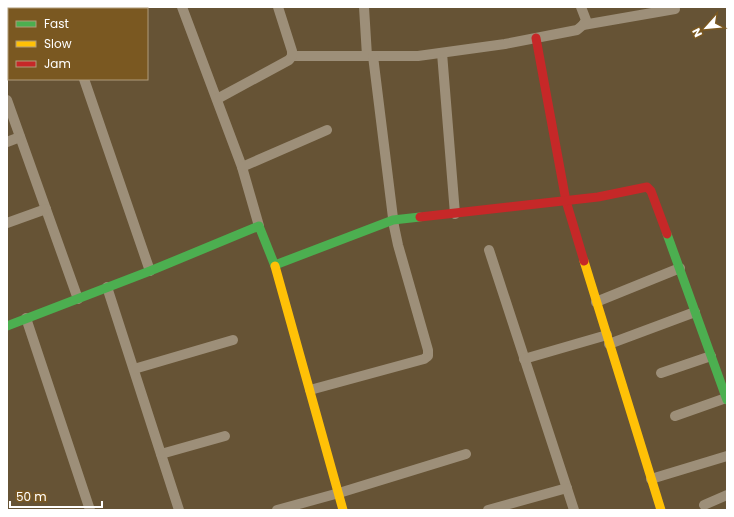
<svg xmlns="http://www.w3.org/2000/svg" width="734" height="517" viewBox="0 0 734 517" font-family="Poppins,sans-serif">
<rect width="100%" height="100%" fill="#665335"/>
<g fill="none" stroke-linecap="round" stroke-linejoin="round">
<g stroke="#9d8f79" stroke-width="10">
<path d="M86 7 87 9"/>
<path d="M182 7 242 167 259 226"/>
<path d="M364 7 367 56"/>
<path d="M136 9 142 7"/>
<path d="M583 25 675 9"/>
<path d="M7 50 9 49"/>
<path d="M442 53 455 214"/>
<path d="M292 56H418L505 44 577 30 583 25 586 20 581 7"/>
<path d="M84 79 150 271"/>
<path d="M217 99 289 60 292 56V51L278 7"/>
<path d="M7 100 78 299"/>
<path d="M7 142 20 137"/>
<path d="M242 167 327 130"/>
<path d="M7 223 46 209"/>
<path d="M489 250 574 510"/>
<path d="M107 287 179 510"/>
<path d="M596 302 680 268"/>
<path d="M26 318 90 510"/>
<path d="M609 344 695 312"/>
<path d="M524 359 607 335"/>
<path d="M134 369 233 340"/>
<path d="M661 373 711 356"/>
<path d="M310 390 424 359 428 356V350L398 245 394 226 373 56"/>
<path d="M675 416 726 398"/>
<path d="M161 454 225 436"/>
<path d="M651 479 727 456"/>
<path d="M704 505 727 495"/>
<path d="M277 510 339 493 466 454"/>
<path d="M488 510 567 488"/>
</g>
<g stroke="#4caf50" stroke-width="9">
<path d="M667 234 727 400"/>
<path d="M275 265 393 220 420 217"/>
<path d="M7 326 150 271 259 226 275 266"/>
</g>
<g stroke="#ffc107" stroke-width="9">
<path d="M584 261 661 510"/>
<path d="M275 266 343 510"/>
</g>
<g stroke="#c62828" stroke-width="9">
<path d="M536 38 566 201 584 261"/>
<path d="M420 217 598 197 647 187 651 191 667 234"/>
</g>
</g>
<rect width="734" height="517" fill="none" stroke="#ffffff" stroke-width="16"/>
<rect x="8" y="8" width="140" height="72" fill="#7a5821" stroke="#af9b7a"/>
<rect x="16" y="21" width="20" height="6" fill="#4caf50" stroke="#af9b7a"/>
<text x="44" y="28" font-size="12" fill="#ffffff">Fast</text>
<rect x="16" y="41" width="20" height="6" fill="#ffc107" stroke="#af9b7a"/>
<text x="44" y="48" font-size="12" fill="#ffffff">Slow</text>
<rect x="16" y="61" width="20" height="6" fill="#c62828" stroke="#af9b7a"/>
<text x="44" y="68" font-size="12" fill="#ffffff">Jam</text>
<g transform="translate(706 28) rotate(243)" stroke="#7a5821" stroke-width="3" paint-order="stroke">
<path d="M0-3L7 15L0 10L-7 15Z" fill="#ffffff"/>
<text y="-6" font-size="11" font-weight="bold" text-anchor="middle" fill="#ffffff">N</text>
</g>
<path d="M10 501v6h92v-6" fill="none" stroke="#ffffff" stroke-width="2"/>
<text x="16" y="501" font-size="12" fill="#ffffff" stroke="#7a5821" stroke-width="3" paint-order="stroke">50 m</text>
</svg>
